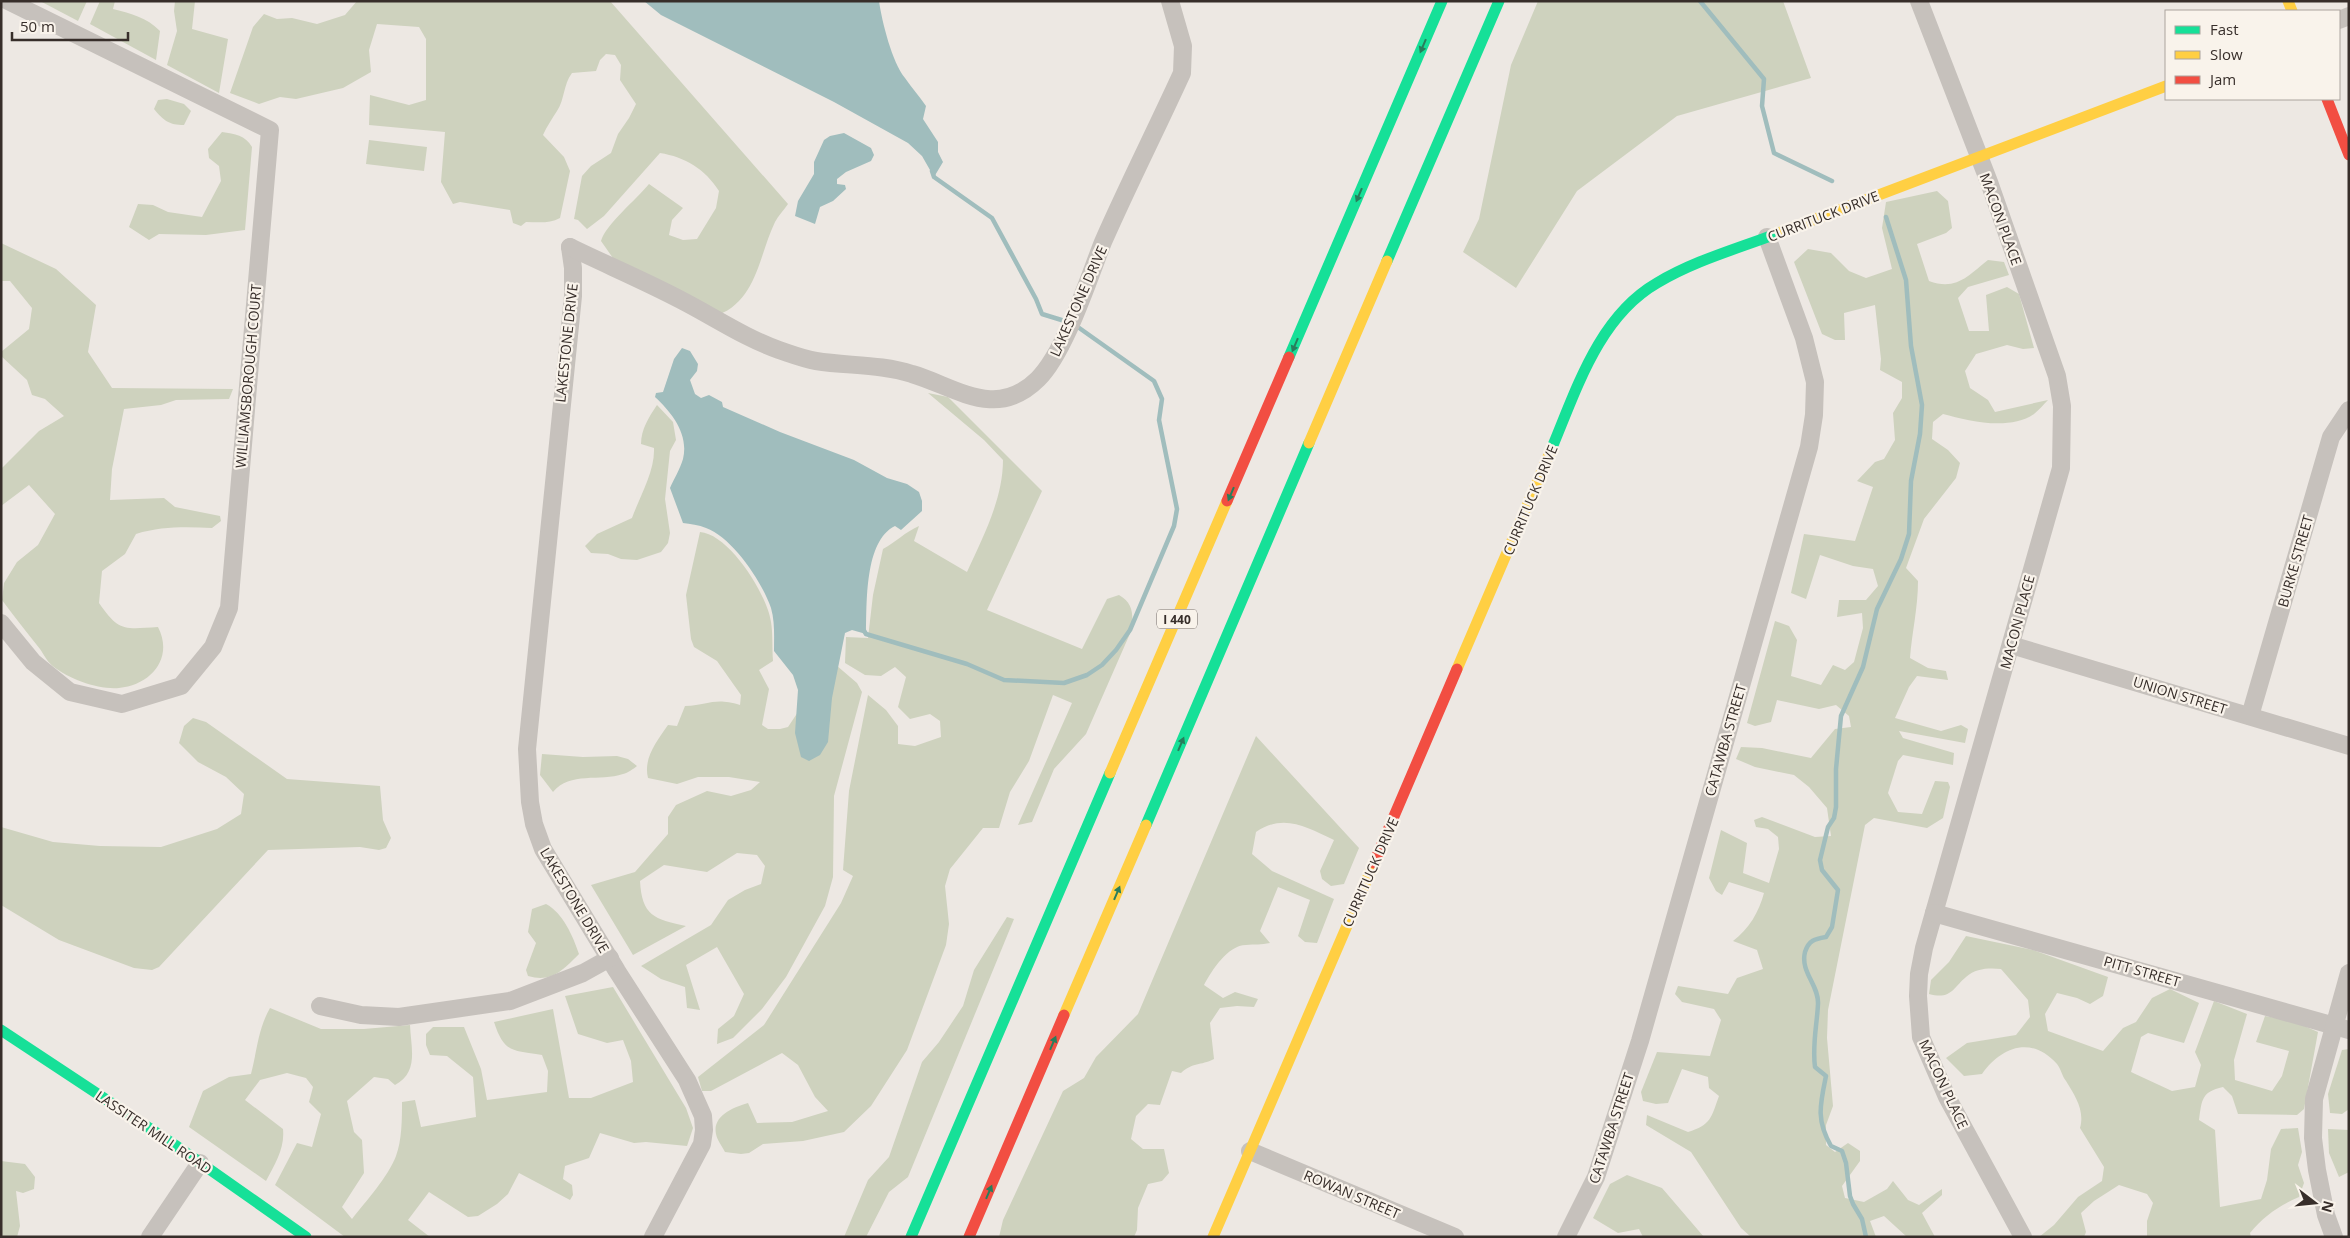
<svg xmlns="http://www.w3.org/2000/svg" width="2350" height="1238" viewBox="0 0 2350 1238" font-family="'Open Sans',sans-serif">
<rect width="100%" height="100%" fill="#ede8e3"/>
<g fill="#ced2be">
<path d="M40 1H87L78 21Z"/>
<path d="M100 1H115L113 9C132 14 146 17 160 31L156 60 90 24Z"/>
<path d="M175 1H195L192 29 228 39 219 93 167 65 177 31 174 11Z"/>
<path d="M357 1H610L788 204C784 210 778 216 775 222 759 255 757 300 718 315L615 261 601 241C606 224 636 200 649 184L683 208 672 220 669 235 683 240 697 239 716 208 719 191C705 169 685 157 660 153L604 216 587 229 578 220 574 219 582 176 591 166 611 153 618 134 629 118 636 104 620 80 621 65 615 55 606 54 600 60 596 71 572 73C563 85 565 99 557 111 552 119 547 126 543 135L564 157 570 171 560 218C549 224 538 222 526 222L521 226 513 223 510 210 460 202 453 204 441 182 445 132 369 125 370 95 409 105 426 100V39L419 27 377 24 369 50 371 72 343 88 296 99 280 97 259 104 230 93 253 27 264 14 277 19 292 18 317 24 345 15Z"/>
<path d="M1538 1H1783L1811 78 1677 116 1577 191 1516 288 1463 252 1479 219 1511 65Z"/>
<path d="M167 99 184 104 191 111 184 125C169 125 164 121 154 109L158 100Z"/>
<path d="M222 132C235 134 245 135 252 147L245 230 206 235 159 234 149 240 129 227 138 204 153 205 168 212 202 217 221 181 219 166 209 158 208 149Z"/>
<path d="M369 140 427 147 424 171 366 164Z"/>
<path d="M1937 191 1948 201 1952 228 1946 233 1917 244 1929 281C1956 291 1968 276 1988 260L2004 262 2009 275 1968 287 1958 298 1969 331H1989L1986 295 2007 287 2019 294 2034 348 2023 349 2007 345 1976 354 1965 371 1970 388 1988 400 1995 412 2048 400C2043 405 2039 410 2034 414 2009 431 1969 421 1943 414L1933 422 1932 439 1948 450 1960 463 1956 478 1924 519 1906 568 1918 581C1918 608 1912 632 1910 658L1928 668 1946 671 1948 680 1917 676 1909 687 1895 718 1941 731 1961 725 1968 729 1965 743 1899 731 1903 738 1954 753 1953 765 1903 755 1898 761 1888 793 1898 812 1922 814 1935 781 1948 782 1950 787 1943 818 1927 828 1874 818 1865 825 1828 1010 1827 1038 1833 1106 1826 1125V1145L1835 1152 1848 1143 1860 1151V1161L1842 1186 1845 1198 1864 1202 1887 1189 1893 1181 1908 1200 1919 1205 1942 1189V1195L1922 1213 1935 1237H1907L1884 1216 1870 1221 1876 1237H1751L1741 1228 1691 1152 1646 1125 1647 1115 1688 1132C1711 1125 1711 1118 1719 1096L1709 1088 1708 1077 1682 1069 1668 1103 1656 1104 1643 1101 1641 1092 1657 1052 1710 1056 1721 1020 1714 1009 1682 1002 1675 994 1678 986 1728 994 1737 978 1763 969 1757 950 1733 941C1749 929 1759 912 1764 893L1729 882 1722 895 1716 891 1709 878 1721 830 1747 843 1743 873 1769 883 1779 849 1778 837 1768 829 1756 827 1754 820 1762 817 1815 837 1831 836 1827 808 1809 787 1794 775 1755 767 1736 759 1741 747 1762 748 1811 758 1835 729 1851 727 1849 716 1836 705 1819 709 1777 700 1771 722 1755 726 1747 723 1775 621 1789 626 1797 640 1791 676 1821 685 1833 665 1845 670 1854 662 1863 628 1862 613 1837 617 1839 600H1866L1878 586 1873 569 1853 566 1820 555 1806 599 1791 593 1804 534 1855 541 1873 487 1857 481 1875 462 1884 459 1895 440 1893 413 1902 398V382L1880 370 1881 359 1875 305 1844 313 1845 340H1835L1822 334 1794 262 1808 249 1831 253 1849 271 1866 278 1892 269 1882 228 1886 202Z"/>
<path d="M1 243 56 269 96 305 88 352 112 388 233 389 229 399 176 400 161 405 124 409 112 469 110 500 164 498 175 507 220 516 221 521 212 528C186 527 162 526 136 534L125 554 102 571 99 603C119 632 124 629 158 627 174 658 151 685 119 688 99 690 69 679 54 667 48 663 44 655 40 649 27 633 14 616 2 600L4 583 17 562 38 545 55 514 29 485 1 506V469L39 431 64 416 45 399 32 395 27 380 1 356V352L29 329 32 308 10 281H1Z"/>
<path d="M928 393 948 397 1042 491 987 610 1082 649 1107 599 1119 595C1133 603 1133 613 1132 629L1086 734 1054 769 1032 822 1018 825 1072 703 1053 695 1029 761 1010 792 999 828H983L950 869 945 886 949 924 946 945 907 1050 871 1106 844 1132 803 1141 763 1144 749 1153 741 1154 725 1152C722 1146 717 1140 716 1134 712 1115 735 1107 748 1103L757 1123 792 1122 828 1111 815 1097 798 1065 782 1053 711 1091H702L698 1077 764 1025 841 903 853 876 843 870 849 791 868 695 886 710 898 726V744L915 746 941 737 940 721 930 714 910 719 898 707 906 677 895 667 881 676 865 675 845 663 846 637 868 638 873 595 883 549C896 542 905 532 919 526L914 541 967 572C983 537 1003 499 1003 460L984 440Z"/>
<path d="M657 405 673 422 676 440 670 451 665 499 670 533 668 543 661 552 637 560 621 559 608 554 591 553 585 546 597 534 632 518C640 496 655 471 654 448L641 444C641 429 649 417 657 405Z"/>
<path d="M700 532C729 534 767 594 771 622 773 634 772 648 773 661L759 670 769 689 762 725 768 729H780L788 727 804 703 836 665 857 683 862 692 834 796 833 877 825 906 786 977 762 1009 733 1038 717 1044 718 1029 734 1016 744 994 717 947 686 965 700 1010 687 1008 685 987 661 979 641 966 711 925 728 900 745 890 761 884 765 866 757 855 737 853 707 872 664 865 640 881C642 916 654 919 686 926L633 955 591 885 635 872 668 834V817L676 805 707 791 731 796 751 790 760 782 729 777H698L677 784 648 778C643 758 657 741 668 725L677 726 685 706C710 705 714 697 740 705L741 695 717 661 694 647 691 639 686 595Z"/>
<path d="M193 718 206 722 287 779 380 786 383 820 391 838 386 848 379 850 360 847 268 850 159 967 152 970 134 968 59 940 1 905V827L53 842 100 846 161 847 217 829 241 814 244 794 226 777 198 762 179 743 184 726Z"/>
<path d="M1256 736 1359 848 1344 884 1331 886 1322 879 1320 871 1334 840C1306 827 1284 813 1256 832L1252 854 1272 871 1334 899 1317 943 1305 942 1298 936 1310 900 1278 887 1260 931 1270 943C1261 945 1255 944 1246 945 1228 945 1212 970 1204 985L1223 998 1235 992 1258 999 1254 1007 1237 1006 1220 1008 1210 1023 1214 1059C1200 1066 1193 1062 1181 1073L1172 1071 1160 1105 1148 1104 1136 1116 1131 1139 1143 1149H1164L1169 1173 1162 1181 1148 1184 1138 1208 1137 1230 1134 1237H999L1003 1220 1063 1091 1084 1078 1096 1057 1138 1014Z"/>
<path d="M542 754 583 757 617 756 628 759 637 766C633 769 628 773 623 774 600 782 570 771 553 792L540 775Z"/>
<path d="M546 904C563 913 573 936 579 954 563 970 552 983 528 976L526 970 536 943 528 932 532 909Z"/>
<path d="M1007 917 1014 919 908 1177 889 1192 866 1237H844L868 1180 889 1157 922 1062 939 1042 963 1006 974 970Z"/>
<path d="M1966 936 2033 950 2108 977 2103 996 2090 1004 2077 998 2057 993 2045 1014 2048 1031 2103 1051 2123 1028 2136 1022 2152 998 2170 989 2199 1003 2184 1043 2148 1033 2141 1037 2131 1072 2172 1091 2195 1087 2201 1065 2195 1052 2214 1001 2247 1014 2234 1060 2235 1080 2272 1091 2282 1076 2289 1051 2256 1042 2265 1016 2293 1021 2318 1032 2304 1109 2297 1115 2238 1114 2232 1096 2223 1087C2201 1092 2202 1100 2199 1120L2215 1130 2220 1207 2261 1199 2267 1180 2271 1149 2281 1129 2298 1128 2302 1152 2298 1165 2304 1183 2299 1197C2278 1206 2264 1216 2250 1233L2251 1237H2147V1221L2153 1203 2147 1194 2119 1185 2094 1201 2081 1213 2086 1232 2084 1237H2039L2054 1225 2078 1197 2102 1181 2104 1167 2080 1128C2085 1110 2075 1096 2066 1081 2062 1076 2061 1069 2057 1064 2031 1035 2001 1047 1982 1074L1964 1076 1946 1058 1967 1043 2016 1035 2030 1017 2028 1000 2001 969C1989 968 1976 968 1966 977 1953 988 1951 1000 1929 994L1931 980 1949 962Z"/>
<path d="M613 987 686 1108 693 1128 687 1146 646 1142 634 1143 600 1133 589 1158 565 1166 563 1179 572 1185 573 1195 570 1200 519 1173 508 1194 497 1204 478 1216 468 1217 429 1192 408 1220 430 1237H345L275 1185 297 1143 312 1147 321 1114 309 1102 313 1087 306 1078 287 1073 260 1080 245 1100 283 1129C285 1148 275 1164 266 1181L189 1127 203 1091 229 1077 251 1074C257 1051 258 1029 270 1008L321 1029H364L410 1025C411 1049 419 1072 395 1085L388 1079 374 1077 347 1101 354 1132 362 1140 364 1173 342 1207 352 1219C366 1201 388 1177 396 1156 402 1140 402 1119 402 1102L415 1100 421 1127 476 1117 473 1077 447 1056 430 1055 426 1045V1034L433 1027H464L481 1069 487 1100 547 1092 548 1071 542 1055C512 1050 504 1053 494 1022L553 1009 569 1098H591L633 1082 631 1061 623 1040 607 1043 578 1034 565 996Z"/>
<path d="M2349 1049V1109L2342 1114 2330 1113 2328 1094 2342 1050Z"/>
<path d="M2328 1129 2349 1130V1172L2339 1177 2329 1153Z"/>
<path d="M1 1161 25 1164 35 1177 34 1189 23 1193 16 1191 20 1226 17 1237H1Z"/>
<path d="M1627 1175 1662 1188 1704 1237H1643L1639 1229 1618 1233 1593 1218 1610 1184Z"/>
</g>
<g fill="#a0bdbd">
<path d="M644 1H879C882 22 892 62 905 78 912 88 919 96 926 106L923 119 938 142V152L943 162 934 177 922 156 908 143 834 102 661 15Z"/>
<path d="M844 133 871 148 874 155 871 161 846 172 837 179V184L845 185 846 189 833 201 820 207 815 224 795 216 798 201 814 174V162L824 140 830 136Z"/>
<path d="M682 348 690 351 698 364 697 371 690 380 695 394 701 398 709 395 722 402 723 407 780 432 854 460 887 478 907 484 919 492 922 501V511L901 530 895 526C864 541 867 604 866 634L852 630 845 633 832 698 828 742 820 755 809 761 801 757 795 733 798 690 793 675 774 651C774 637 775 622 771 608 762 582 733 538 706 528 699 525 690 524 683 523L670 488C674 479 680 469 683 459 689 434 672 413 655 397L656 393 663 392 674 359Z"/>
</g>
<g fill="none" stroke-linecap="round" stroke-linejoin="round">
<g stroke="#a0bdbd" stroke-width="4.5">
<path d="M1700 1 1764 79 1762 106 1774 153 1832 181"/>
<path d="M932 171 934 177 992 218 1036 299 1042 314 1068 322"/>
<path d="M863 629 866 634 967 664 1004 680 1064 683 1087 675 1102 665 1116 650 1130 630 1174 526 1177 509 1159 420 1162 399 1154 381 1075 325"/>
<path d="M1866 1237 1862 1219 1853 1204 1850 1196 1846 1163 1842 1151 1831 1146C1816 1120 1820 1105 1826 1076L1815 1067C1812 1045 1817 1025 1818 1004 1819 985 1800 972 1805 952 1809 940 1815 939 1826 937L1832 927 1838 890 1822 870 1820 860 1828 827 1834 818 1836 807V769L1841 716 1863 667 1877 609 1901 559 1909 534 1911 481 1920 434 1922 405 1911 346 1906 280 1886 217"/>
</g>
<g stroke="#c6c1bc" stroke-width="18">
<path d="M1919 1 1989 182 2057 376 2062 406 2061 468 1924 948 1919 974 1918 996 1921 1037 1947 1097 2023 1237"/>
<path d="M2339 20 2349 16"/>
<path d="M570 247 573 268V296L527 749 530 802 534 824 543 849 617 971 687 1080 703 1116 704 1130 702 1144 653 1237"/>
<path d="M570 247C607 265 645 281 681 300 714 317 745 338 779 350 791 354 804 359 816 361 848 366 881 364 912 374 956 387 996 421 1038 379 1065 352 1088 280 1103 242 1128 185 1156 130 1182 73L1183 46 1170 1"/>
<path d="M1 623 33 662 70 692 122 704 181 686 213 647 229 608 270 130 8 1"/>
<path d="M2011 645 2349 746"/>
<path d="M2250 716 2331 437 2349 410"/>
<path d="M1934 913 2349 1030"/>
<path d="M320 1006 361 1015 399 1017 510 1001 583 973 610 958"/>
<path d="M1250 1151 1455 1237"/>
<path d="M150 1237 200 1163"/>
<path d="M1566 1237 1596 1177 1640 1041 1809 447 1814 415 1815 382 1804 338 1767 237"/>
<path d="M2334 1237 2326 1215 2317 1170 2313 1138 2314 1099 2349 973"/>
</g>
<g stroke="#16e098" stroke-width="11">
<path d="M1387 261 1499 1"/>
<path d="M1289 357 1442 1"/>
<path d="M1551 450C1576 391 1598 317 1657 283 1695 260 1740 248 1781 232"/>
<path d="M1146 825 1309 443"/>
<path d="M1 1030 175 1145 306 1237"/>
<path d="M911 1237 1110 773"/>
</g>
<g stroke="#ffcf43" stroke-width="11">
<path d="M2288 1 2292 11"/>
<path d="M1781 232 2166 86"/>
<path d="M1309 443 1387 261"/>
<path d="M1457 669 1551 450"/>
<path d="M1110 773 1227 501"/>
<path d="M1064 1015 1146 825"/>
<path d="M1213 1237 1374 863"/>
</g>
<g stroke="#f24e42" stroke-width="11">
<path d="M2327 99 2349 155"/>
<path d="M1227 501 1289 357"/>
<path d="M1374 863 1457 669"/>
<path d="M969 1237 1064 1015"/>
</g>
</g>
<defs><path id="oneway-solid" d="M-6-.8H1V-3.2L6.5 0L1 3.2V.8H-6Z" transform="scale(1.25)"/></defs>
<g fill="#287e5c">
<use href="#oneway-solid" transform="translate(1423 46) rotate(113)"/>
<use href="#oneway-solid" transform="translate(1359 195) rotate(113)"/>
<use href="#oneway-solid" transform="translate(1295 345) rotate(113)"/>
<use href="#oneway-solid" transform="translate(1231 494) rotate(113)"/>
<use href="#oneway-solid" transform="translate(1181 744) rotate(-67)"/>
<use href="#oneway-solid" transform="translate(1117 893) rotate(-67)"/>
<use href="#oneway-solid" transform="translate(1053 1043) rotate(-67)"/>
<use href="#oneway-solid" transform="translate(989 1192) rotate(-67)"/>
</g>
<g text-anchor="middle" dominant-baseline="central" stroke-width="4.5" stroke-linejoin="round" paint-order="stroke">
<rect fill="#f9f3eb" stroke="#716964" stroke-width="1" x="1157" y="609.5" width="40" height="19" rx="4"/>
<g font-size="12" font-weight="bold" fill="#372e2a">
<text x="1177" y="619">I 440</text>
</g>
<g font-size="14" fill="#372e2a" stroke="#f9f3eb">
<text transform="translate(1823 216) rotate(-21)">CURRITUCK DRIVE</text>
<text transform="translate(2001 219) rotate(70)">MACON PLACE</text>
<text transform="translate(1078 301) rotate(-66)">LAKESTONE DRIVE</text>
<text transform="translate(566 343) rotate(-84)">LAKESTONE DRIVE</text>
<text transform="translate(248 376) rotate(-85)">WILLIAMSBOROUGH COURT</text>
<text transform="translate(1530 500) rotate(-67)">CURRITUCK DRIVE</text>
<text transform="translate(2295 561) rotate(-74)">BURKE STREET</text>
<text transform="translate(2017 622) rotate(-75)">MACON PLACE</text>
<text transform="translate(2180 695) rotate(17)">UNION STREET</text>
<text transform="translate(1725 740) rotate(-74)">CATAWBA STREET</text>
<text transform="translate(1370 872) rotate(-66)">CURRITUCK DRIVE</text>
<text transform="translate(575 900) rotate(59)">LAKESTONE DRIVE</text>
<text transform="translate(2142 971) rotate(16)">PITT STREET</text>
<text transform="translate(1944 1084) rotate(65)">MACON PLACE</text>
<text transform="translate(1611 1128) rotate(-72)">CATAWBA STREET</text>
<text transform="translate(154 1132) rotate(34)">LASSITER MILL ROAD</text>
<text transform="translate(1352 1194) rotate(23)">ROWAN STREET</text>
</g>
</g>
<rect width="2350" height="1238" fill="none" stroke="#372e2a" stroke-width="5"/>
<rect x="2165" y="10" width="175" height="90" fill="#f9f3eb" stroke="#aba49e"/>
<rect x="2175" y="26" width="25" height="8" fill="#16e098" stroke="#aba49e"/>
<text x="2210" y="35" font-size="15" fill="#372e2a">Fast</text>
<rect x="2175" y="51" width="25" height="8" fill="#ffcf43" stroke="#aba49e"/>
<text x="2210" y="60" font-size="15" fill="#372e2a">Slow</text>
<rect x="2175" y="76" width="25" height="8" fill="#f24e42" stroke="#aba49e"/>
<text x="2210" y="85" font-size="15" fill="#372e2a">Jam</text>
<g transform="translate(2315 1203) rotate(106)" stroke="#f9f3eb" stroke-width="4" paint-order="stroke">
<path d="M0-4L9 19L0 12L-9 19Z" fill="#372e2a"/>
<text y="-8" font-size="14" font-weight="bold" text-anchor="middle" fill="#372e2a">N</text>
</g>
<path d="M12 32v8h116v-8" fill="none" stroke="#372e2a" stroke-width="2.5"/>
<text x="20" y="32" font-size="15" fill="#372e2a" stroke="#f9f3eb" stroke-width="4" paint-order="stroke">50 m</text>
</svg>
